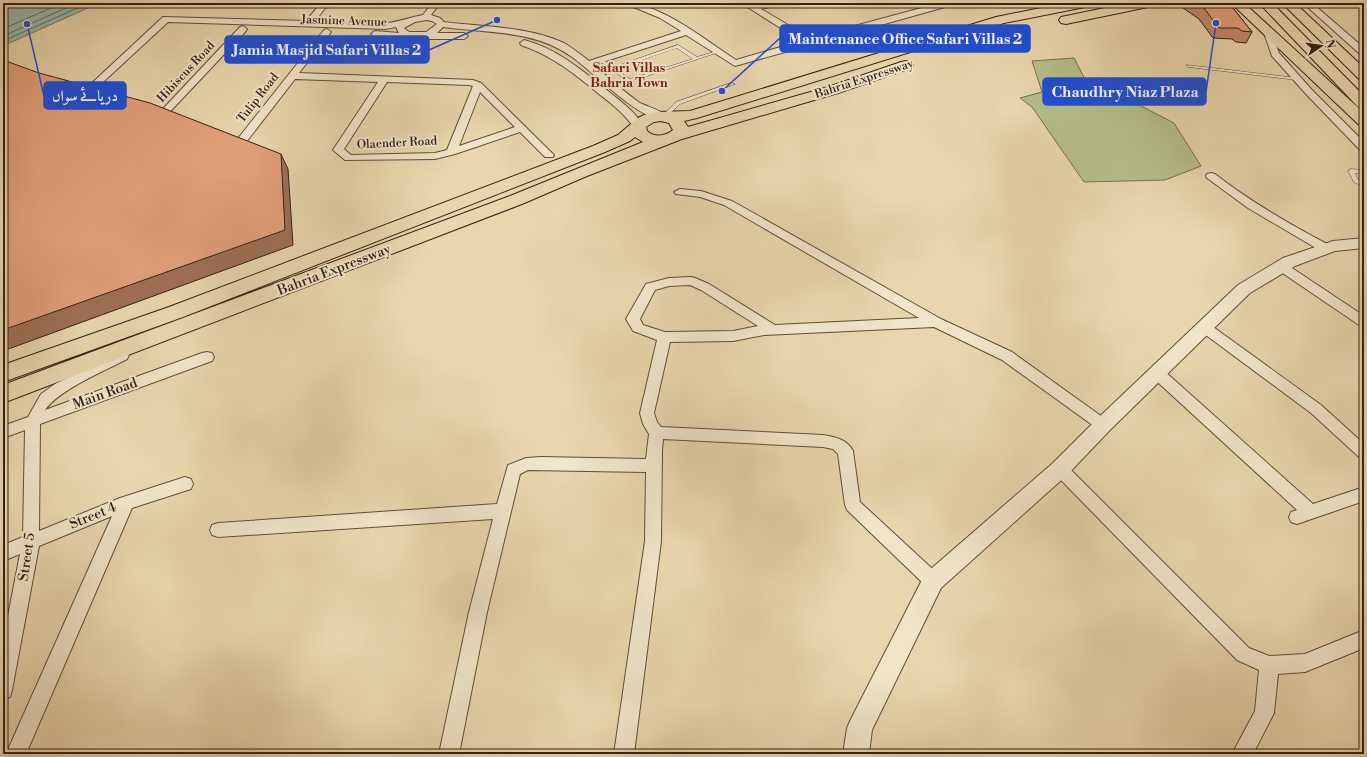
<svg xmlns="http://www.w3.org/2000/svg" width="1367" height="757" viewBox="0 0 1367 757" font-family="'Libre Bodoni',Amiri,serif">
<rect width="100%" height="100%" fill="#e9d6ac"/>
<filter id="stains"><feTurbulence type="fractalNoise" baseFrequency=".005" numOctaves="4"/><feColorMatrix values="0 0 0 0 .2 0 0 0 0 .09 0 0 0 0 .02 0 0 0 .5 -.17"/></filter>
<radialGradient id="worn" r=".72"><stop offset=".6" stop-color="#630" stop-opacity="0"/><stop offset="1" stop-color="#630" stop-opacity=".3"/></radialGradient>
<path fill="#b5be8a" stroke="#746f4f" d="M1074 58 1089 87 1110 90 1174 123 1201 166 1165 180 1084 182 1032 107 1020 98 1042 92 1032 61Z"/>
<path fill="#98b8af" stroke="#707b71" d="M3 3H99L3 46Z"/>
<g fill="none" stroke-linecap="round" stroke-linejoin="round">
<g stroke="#666c62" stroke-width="1">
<path d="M3 29 62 3"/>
<path d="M3 36 77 3"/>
<path d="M3 41 89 3"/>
</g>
<defs>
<g id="service">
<path d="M678 45 697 57 717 51 719 52 629 82 598 60 602 59 613 67ZM677 48 693 59 630 79 615 69Z"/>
<path d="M1187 65 1297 78 1299 79 1297 80 1189 67 1187 66Z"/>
<path d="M731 83 735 84 680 104 665 118 661 117 676 102Z"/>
<path d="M1351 169 1364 170V174L1355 173 1358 180 1364 183V187L1354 182 1348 171Z"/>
</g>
<g id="minor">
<path d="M321 3H329L315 21C338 22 363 25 387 23 400 22 410 17 423 15L432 3H440L431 15 440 18 444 22C483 27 527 26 564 43 573 48 581 55 589 61L681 31 660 18 624 3C661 3 705 40 736 60L801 41 741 3H751L755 6 765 3H778L777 5 761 9 810 38 940 3H953L952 5 735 66 686 35 594 65C609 78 624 92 640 103 648 107 663 111 668 117L666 119C644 125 591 70 572 57 535 30 487 33 443 27L437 33H464L468 36 464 39H410L375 37 371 34 375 31 399 33 396 27 385 29 168 22 87 97H81L79 95 163 17 306 21ZM427 20 432 21 437 24 426 32H409L404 28 415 22Z"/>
<path d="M1303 3H1312L1364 48V56L1361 55Z"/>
<path d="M243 26 247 29 246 31 166 116H160L158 114 160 112 240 27Z"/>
<path d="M327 29 331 32 299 73 473 80 481 83 554 155 553 157H545L520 132 455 154 435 159 345 160 333 150 378 82 295 79 244 145H236L235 143 236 141 324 30ZM387 82 469 85 473 86 447 150 435 153 351 155 344 149ZM480 92 515 127 459 146Z"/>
<path d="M1268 30 1272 33 1279 53 1312 90 1364 142V151L1360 150 1306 94 1272 56 1264 33Z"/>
<path d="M524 40C556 48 583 71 608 91 621 102 635 111 643 126L642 128H634C625 114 612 104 599 94 575 74 551 55 521 45L520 43Z"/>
<path d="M1211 173 1215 174C1251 202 1289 224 1329 245L1331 248 1329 251H1321L1248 208 1207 178 1206 176 1207 174Z"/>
<path d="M680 189 701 191 732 201 941 319 1012 352 1108 421 1110 425 1108 429 1103 431 1098 429 1002 360 934 327 764 335 733 341 670 342 654 413 657 422 661 427 823 435C835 437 847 439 853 451L860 502 939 575 942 581 939 587 933 589 927 587 847 510 845 505 838 454 833 449 823 447 663 439 662 451 661 541 634 754H614L645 541 646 472 528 470 520 474 487 612 459 754H439L469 612 493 519 218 537 212 535 210 530 212 525 218 523 497 504 508 465 526 458 541 457 646 459 649 434 643 424 640 413 657 340 633 331 626 319 646 284 669 278 691 277 695 278 709 284 775 325 919 318 724 205 700 197 676 194 674 192ZM690 285 701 290 758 326 733 331 665 332 643 325 640 319 655 290 669 286Z"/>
<path d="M1282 263 1286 264 1364 316V327L1359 325 1278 270 1276 267 1278 264Z"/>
<path d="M1204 322 1209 324 1321 405 1364 444V459L1359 457 1311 413 1199 330 1197 327 1199 324Z"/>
<path d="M122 350 127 351 129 355 127 359C103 372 60 389 45 410L202 353 207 352 212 353 214 357 212 361 40 424 39 531 120 498 185 477 191 479 193 484 191 489 132 508 26 754H6L112 516 39 546 12 690 10 697 3 699V642L20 554 3 561V545L23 537 25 430 3 438V426L28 417 41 394 55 384Z"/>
<path d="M1157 368 1162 369 1313 504 1364 487V501L1297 524 1291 522 1289 517 1291 512 1297 510 1152 377 1150 373 1152 369Z"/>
<path d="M1060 462 1065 464 1249 648 1269 656 1305 654 1364 630V648L1305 672 1278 674 1274 713 1253 754H1232L1255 711 1259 670 1237 660 1055 474 1052 469 1055 464Z"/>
</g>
<path id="tertiary" d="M1364 238V248L1335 251 1295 266 1250 293 1110 430 1067 475 941 588 872 730 869 754H843L847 728 851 719 925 574 1053 463 1096 420 1238 285 1283 258 1333 241Z"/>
<g id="primary">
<path d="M1066 3H1091L1089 6 1085 7 1004 23 697 118 684 121 688 127 828 87 901 62 906 61 911 62 913 65 911 68 838 93 682 139 587 176 522 204 3 403V385L510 196 643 142 635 137 630 141 605 152 183 317 3 382V365L169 307 593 146 618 135 638 118 644 115 656 112 690 111 996 17ZM661 121 669 123 673 130C666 136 655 138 647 131L646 127 654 122Z"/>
<path d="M1129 3H1154L1152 6 1148 7 1066 24 1061 23 1059 20 1061 17 1066 16Z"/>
<path d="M1231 3H1244L1364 113V126L1358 124Z"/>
</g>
<g id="trunk">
<path d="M1259 3H1272L1364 96V110L1359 108Z"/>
<path d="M1282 3H1295L1364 68V80L1359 79Z"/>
</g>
</defs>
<use href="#service" stroke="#614e3a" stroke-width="1"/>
<use href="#minor" stroke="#614e3a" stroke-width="2"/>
<use href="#tertiary" stroke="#614e3a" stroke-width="2"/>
<use href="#primary" stroke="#342014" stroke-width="2"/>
<use href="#trunk" stroke="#342014" stroke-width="2"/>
<use href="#service" fill="#f1e4c9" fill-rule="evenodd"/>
<use href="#minor" fill="#f1e4c9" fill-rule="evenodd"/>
<use href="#tertiary" fill="#f1e4c9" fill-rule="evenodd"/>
<use href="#primary" fill="#e9d6ac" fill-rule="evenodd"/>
<use href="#trunk" fill="#e9d6ac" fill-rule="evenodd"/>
</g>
<path fill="#c28969" stroke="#342014" d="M1186 3H1229L1252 32 1246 43 1236 42 1232 39 1213 38 1199 19 1183 8Z"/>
<path fill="#9e6f55" stroke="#342014" d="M281 154 288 169 293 245 3 351V330Z"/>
<g fill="#e29f7a" stroke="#342014">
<path d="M1197 3H1229L1252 32 1242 31 1238 28H1219L1204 8Z"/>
<path d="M3 60 39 73 150 103 281 154 285 230 3 330Z"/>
</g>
<g text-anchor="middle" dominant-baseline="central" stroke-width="4" stroke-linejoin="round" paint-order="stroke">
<g font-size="12" fill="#342014" stroke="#f1e4c9">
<text transform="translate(344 21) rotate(2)">Jasmine Avenue</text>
<text transform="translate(186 72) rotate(-47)">Hibiscus Road</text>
<text transform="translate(864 79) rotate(-18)">Bahria Expressway</text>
<text transform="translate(258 98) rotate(-52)">Tulip Road</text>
<text transform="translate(397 143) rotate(-3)">Olaender Road</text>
</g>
<g font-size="13" font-weight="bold" fill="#7a1f14" stroke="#f1e4c9">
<text x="629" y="68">Safari Villas<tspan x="629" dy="15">Bahria Town</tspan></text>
</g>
<g font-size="14" fill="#342014" stroke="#f1e4c9">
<text transform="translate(334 270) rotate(-21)">Bahria Expressway</text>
<text transform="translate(105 394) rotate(-20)">Main Road</text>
<text transform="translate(93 516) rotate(-22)">Street 4</text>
<text transform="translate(27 557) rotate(-82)">Street 5</text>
</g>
</g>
<path fill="none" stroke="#1d4ed8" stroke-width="1.5" d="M722 91L780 38M497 20L429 50M1216 23L1206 92M27 24L44 96"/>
<g fill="#1d4ed8" stroke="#f1e4c9" stroke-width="1.5">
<circle cx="722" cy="91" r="4"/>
<circle cx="497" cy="20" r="4"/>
<circle cx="1216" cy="23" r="4"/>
<circle cx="27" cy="24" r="4"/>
</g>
<g fill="#1d4ed8" stroke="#1d4ed8" stroke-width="1.5">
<rect x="780" y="25" width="250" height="27" rx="4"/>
<rect x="225" y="36" width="204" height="27" rx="4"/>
<rect x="1043" y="78" width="163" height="27" rx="4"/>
<rect x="44" y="82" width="82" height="27" rx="4"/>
</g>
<g font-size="15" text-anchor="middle" font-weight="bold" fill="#fff">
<text x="905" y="44">Maintenance Office Safari Villas 2</text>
<text x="327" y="55">Jamia Masjid Safari Villas 2</text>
<text x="1125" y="97">Chaudhry Niaz Plaza</text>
<text x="85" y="101">دریائے سواں</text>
</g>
<rect width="1367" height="757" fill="none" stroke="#e9d6ac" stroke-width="16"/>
<rect x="4" y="4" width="1359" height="749" fill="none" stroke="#342014" stroke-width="2"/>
<rect x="8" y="8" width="1351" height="741" fill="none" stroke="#342014"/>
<g transform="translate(1321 46) rotate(77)" stroke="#f1e4c9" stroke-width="3" paint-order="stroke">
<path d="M0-3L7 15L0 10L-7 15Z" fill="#342014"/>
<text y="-6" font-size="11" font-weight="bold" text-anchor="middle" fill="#342014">N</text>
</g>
<rect width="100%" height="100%" filter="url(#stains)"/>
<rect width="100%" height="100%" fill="url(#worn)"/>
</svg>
